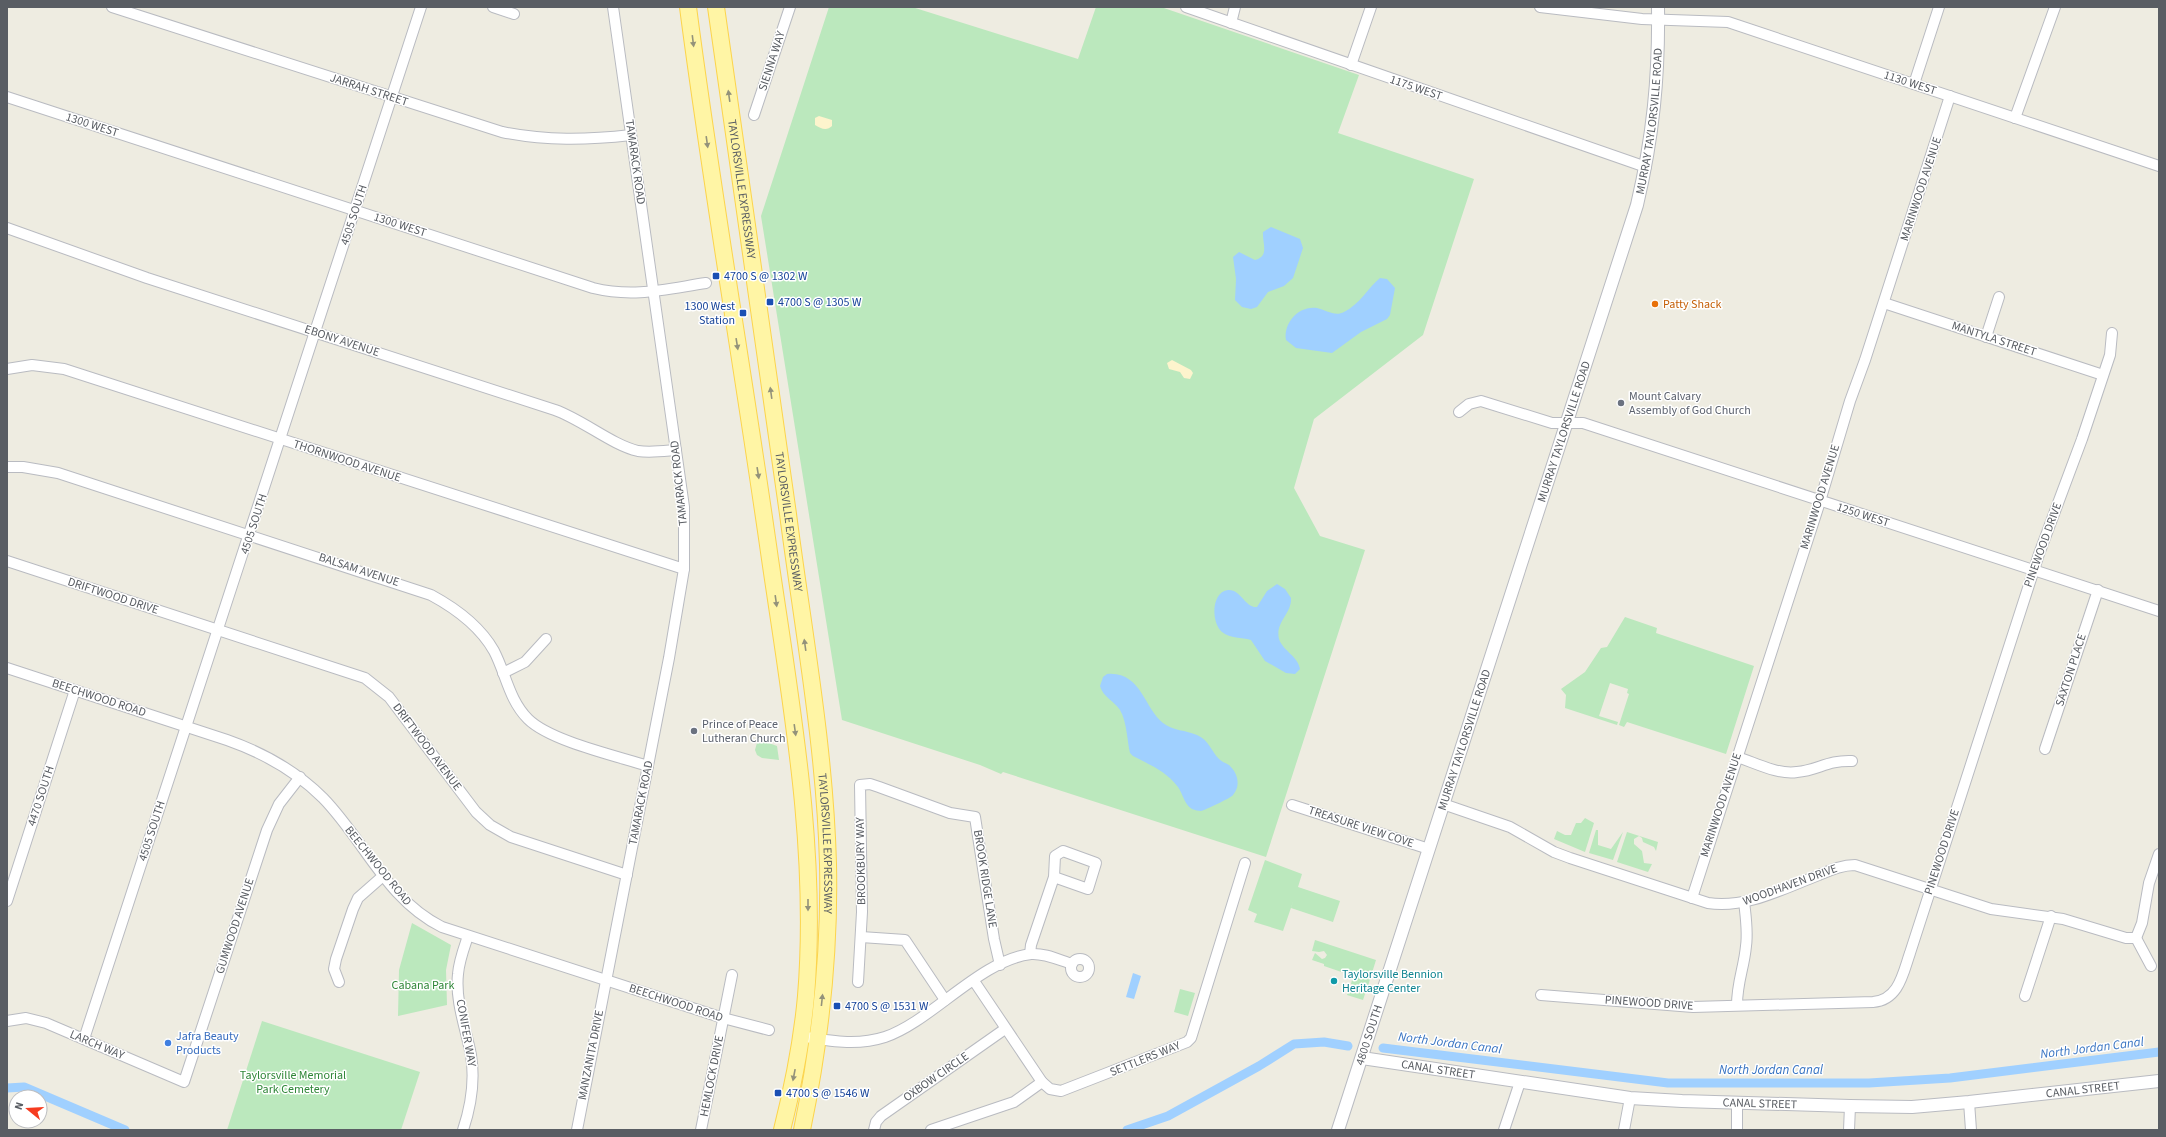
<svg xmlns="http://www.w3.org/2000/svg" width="2166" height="1137" viewBox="0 0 2166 1137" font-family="'Source Sans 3',sans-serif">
<rect width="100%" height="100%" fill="#eeece1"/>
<g fill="#bbe8bd">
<path d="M829 7H912L1078 59 1096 7H1161L1359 75 1338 133 1474 179 1423 335 1314 419 1294 488 1320 536 1365 550 1266 857 1003 772 1001 774 980 765 842 720 761 216Z"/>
<path d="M1625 617 1657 628 1656 633 1754 666 1726 754 1627 722 1624 727 1619 725 1629 694 1627 693 1628 689 1610 683 1599 716 1618 722 1617 725 1565 708 1566 695 1561 689 1585 672 1601 648 1607 647Z"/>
<path d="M758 739 777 746 779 760 762 758 757 755 755 750Z"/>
<path d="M1585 818 1594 823 1585 852 1554 839 1557 831 1565 835H1571L1576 823H1581Z"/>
<path d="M1596 830H1598V845L1611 849 1623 832 1613 860 1589 853Z"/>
<path d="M1627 832 1658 842 1656 851 1654 847 1643 842 1642 838 1639 836 1634 839V844L1642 851 1644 863 1652 864 1648 872 1617 862Z"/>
<path d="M1265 860 1302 874 1298 887 1340 901 1333 922 1291 908 1294 899 1283 931 1254 922 1257 914 1248 910Z"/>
<path d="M412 923 451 945 446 970 447 1005 398 1016 399 970Z"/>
<path d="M1315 940 1376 960 1367 989 1351 984 1353 976 1324 966V964L1312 960 1315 953 1322 959 1325 958 1327 955 1324 951 1319 952 1312 951Z"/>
<path d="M1350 986 1366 991 1363 1000 1347 995Z"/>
<path d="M1180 989 1195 993 1188 1016 1174 1012Z"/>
<path d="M262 1021 420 1072 401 1130H227Z"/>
</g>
<g fill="#fdf4cd">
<path d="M819 116 832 120V126C827 131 821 129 815 125V118Z"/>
<path d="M1172 360 1191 370 1193 373 1190 379 1184 378 1180 372 1169 369 1167 363Z"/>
</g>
<g fill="#a0d0ff">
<path d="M1271 227 1300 239 1303 248 1293 278 1284 286 1268 292 1257 307 1251 309 1242 307 1235 300 1236 279 1233 257 1239 252 1255 260C1270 256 1262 243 1263 232Z"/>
<path d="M1380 278 1387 279 1395 288 1390 315 1387 319 1361 332 1332 353 1296 348 1286 340C1283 323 1299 305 1317 308 1326 310 1335 317 1344 312 1360 304 1367 289 1380 278Z"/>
<path d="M1277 584 1285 589 1291 598C1292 614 1275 622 1279 639 1283 651 1298 656 1300 669L1295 674 1286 673 1265 661 1251 640C1241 637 1231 639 1222 632 1211 623 1211 592 1228 590 1241 589 1245 608 1257 607L1267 591Z"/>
<path d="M1107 674C1141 671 1144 708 1163 723 1173 731 1186 730 1197 735 1209 740 1211 751 1219 759 1222 762 1226 763 1229 765 1238 773 1241 786 1233 795 1231 798 1205 810 1201 811 1198 811 1195 810 1192 809 1184 804 1183 794 1178 787 1166 771 1150 765 1133 756L1130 753C1127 740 1127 722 1120 710 1114 701 1103 697 1100 686L1103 677Z"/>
<path d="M1133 973 1141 976 1134 999 1126 997Z"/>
</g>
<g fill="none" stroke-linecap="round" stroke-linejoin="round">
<g stroke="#a0d0ff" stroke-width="9">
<path d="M1383 1048 1668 1083H1869L1950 1078 2159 1052"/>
<path d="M7 1088 24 1087 125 1130"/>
<path d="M1127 1130 1168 1116 1259 1066 1294 1044 1324 1042 1348 1046"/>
</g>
<defs>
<g id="minor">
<path d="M112 7 502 132C546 141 587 140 631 135"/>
<path d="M493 7 514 14"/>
<path d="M1186 7 1646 167"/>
<path d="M1540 7 1642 19 1728 22 2159 166"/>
<path d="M1231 23 1235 7"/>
<path d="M1351 65 1371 7"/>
<path d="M1914 84 1939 7"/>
<path d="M7 97 593 288C634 298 666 289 706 283"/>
<path d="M754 115 790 7"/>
<path d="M2015 118 2055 7"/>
<path d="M7 228 147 278 555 410C583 420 612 445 638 451 650 453 664 451 676 450"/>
<path d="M1884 303 2103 375"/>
<path d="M1986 337 1999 297"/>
<path d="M7 369 32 365 64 369 684 569"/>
<path d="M1459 412 1469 404 1481 401 1552 423H1583L2159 611"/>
<path d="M7 467H23L58 473 431 595C455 608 480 626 494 651 506 674 509 700 528 719 550 741 617 756 648 766"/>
<path d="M7 561 365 678 389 697 476 812 490 825 511 837 627 875"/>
<path d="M7 668 227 740C264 753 295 770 323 798 365 841 386 899 442 927L723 1018 769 1030"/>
<path d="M503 673 525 662 546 639"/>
<path d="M2045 749 2098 590"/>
<path d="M1737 757C1756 763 1778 775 1797 772 1819 770 1827 760 1852 761"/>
<path d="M1443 804 1510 827 1554 852 1570 858 1708 903C1746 909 1784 888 1819 875 1831 870 1842 865 1855 865L1991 909 2063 919 2126 938H2136L2151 966"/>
<path d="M1292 805 1429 849"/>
<path d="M1692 898 1818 508 1850 401 1865 360 1950 96"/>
<path d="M7 901 75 690"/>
<path d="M861 937 905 940 945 1000"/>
<path d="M2136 938 2142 923 2149 883 2159 854"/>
<path d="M1030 954 1031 945 1054 877 1055 856 1063 851 1096 863 1088 889 1054 877"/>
<circle cx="1080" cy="968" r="9"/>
<path d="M974 981 1042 1082 1050 1089 1061 1091 1187 1042 1191 1038 1245 863"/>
<path d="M339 982 334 969 336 959 353 909 358 898 383 876"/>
<path d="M858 982 862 912 860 785 870 784 879 787 950 813 975 817 994 939 1000 965"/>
<path d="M1541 995 1693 1007 1873 1002C1899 1000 1903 973 1910 953L2039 554 2082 439 2110 355 2112 333"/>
<path d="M2025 996 2051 916"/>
<path d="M1737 1005C1737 982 1744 968 1746 946 1748 932 1746 917 1744 902"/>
<path d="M7 1021 26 1018 46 1023 184 1082 267 830 279 804 300 777"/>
<path d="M801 1036C829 1041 857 1046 885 1037 932 1021 980 960 1031 954 1045 953 1059 960 1072 964"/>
<path d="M84 1039 421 7"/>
<path d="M1969 1102 1971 1130"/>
<path d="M463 1130C471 1106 475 1080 471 1055 466 1029 455 1001 458 974 459 961 464 948 468 936"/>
<path d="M577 1130 669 658 684 569V507L613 7"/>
<path d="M701 1130 732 975"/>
<path d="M874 1130 876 1122 881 1116 1005 1029"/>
<path d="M931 1130 1014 1102 1042 1082"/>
<path d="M1504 1130 1520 1082"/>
<path d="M1624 1130 1630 1098"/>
<path d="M1737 1130V1103"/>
<path d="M1849 1130 1850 1106"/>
</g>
<g id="tertiary">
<path id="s1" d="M1362 1058 1630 1098 1682 1101 1850 1106 1912 1107 1969 1102 2159 1081"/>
<path id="s2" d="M1338 1130 1637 205C1653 137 1659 77 1658 7"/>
</g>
<g id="primary">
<path d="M688 7C712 192 744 375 770 559 791 704 818 849 806 996 802 1041 793 1086 782 1130"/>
<path id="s3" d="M716 7C740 176 764 345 788 514 803 630 825 747 828 864 830 953 820 1043 802 1130"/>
</g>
</defs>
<use href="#minor" stroke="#b9bbc1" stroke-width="12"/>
<use href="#tertiary" stroke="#b9bbc1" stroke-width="14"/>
<use href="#primary" stroke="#fcd44c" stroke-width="18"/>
<use href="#minor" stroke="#fff" stroke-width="10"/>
<use href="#tertiary" stroke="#fff" stroke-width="12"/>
<use href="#primary" stroke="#fff5a5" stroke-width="16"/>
</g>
<defs><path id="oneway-solid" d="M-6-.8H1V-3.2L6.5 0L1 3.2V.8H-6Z"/></defs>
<g fill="#93927a">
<use href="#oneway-solid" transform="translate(693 41) rotate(83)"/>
<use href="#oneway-solid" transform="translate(729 96) rotate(-98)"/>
<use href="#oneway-solid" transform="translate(707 142) rotate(82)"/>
<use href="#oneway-solid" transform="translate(737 344) rotate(81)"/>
<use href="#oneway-solid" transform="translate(771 393) rotate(-98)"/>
<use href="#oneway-solid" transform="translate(758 473) rotate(81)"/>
<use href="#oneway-solid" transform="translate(776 601) rotate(82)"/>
<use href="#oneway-solid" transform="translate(805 645) rotate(-98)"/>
<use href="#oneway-solid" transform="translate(795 730) rotate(82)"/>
<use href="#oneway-solid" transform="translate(808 905) rotate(90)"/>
<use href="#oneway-solid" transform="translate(822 1000) rotate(-84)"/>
<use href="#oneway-solid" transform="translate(794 1075) rotate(101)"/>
</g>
<g fill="#1a4fb4" stroke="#fff" stroke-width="1.5">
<rect x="712" y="272" width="8" height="8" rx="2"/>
<rect x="766" y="298" width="8" height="8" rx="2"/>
<rect x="739" y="309" width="8" height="8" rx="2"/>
<rect x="833" y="1002" width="8" height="8" rx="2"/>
<rect x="774" y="1089" width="8" height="8" rx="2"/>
</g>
<circle fill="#e8710a" stroke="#fff" stroke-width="1.5" cx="1655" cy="304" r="4"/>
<g fill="#6b7280" stroke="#fff" stroke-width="1.5">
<circle cx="1621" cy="403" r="4"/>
<circle cx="694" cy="731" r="4"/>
</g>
<circle fill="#0f9aa8" stroke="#fff" stroke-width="1.5" cx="1334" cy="981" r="4"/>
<circle fill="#3f7fe0" stroke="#fff" stroke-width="1.5" cx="168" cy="1043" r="4"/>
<g text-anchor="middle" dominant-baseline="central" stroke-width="3" stroke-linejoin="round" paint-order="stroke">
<g font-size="12" fill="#595d63" stroke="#fff">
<text transform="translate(772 61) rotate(-72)">SIENNA WAY</text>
<text transform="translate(1910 83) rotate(18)">1130 WEST</text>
<text transform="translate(1416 88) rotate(19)">1175 WEST</text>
<text transform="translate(369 90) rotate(18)">JARRAH STREET</text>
<text stroke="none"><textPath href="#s2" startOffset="1057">MURRAY TAYLORSVILLE ROAD</textPath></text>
<text transform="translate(92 125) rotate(18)">1300 WEST</text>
<text transform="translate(635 162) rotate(82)">TAMARACK ROAD</text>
<text stroke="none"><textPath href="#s3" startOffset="184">TAYLORSVILLE EXPRESSWAY</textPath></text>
<text transform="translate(1921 189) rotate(-72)">MARINWOOD AVENUE</text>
<text transform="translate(354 215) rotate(-72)">4505 SOUTH</text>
<text transform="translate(400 225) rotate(18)">1300 WEST</text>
<text transform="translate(1994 339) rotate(18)">MANTYLA STREET</text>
<text transform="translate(342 341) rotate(18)">EBONY AVENUE</text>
<text stroke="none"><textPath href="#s2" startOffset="734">MURRAY TAYLORSVILLE ROAD</textPath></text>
<text transform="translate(347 461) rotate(18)">THORNWOOD AVENUE</text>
<text transform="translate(679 483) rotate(-96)">TAMARACK ROAD</text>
<text transform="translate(1820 497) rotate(-73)">MARINWOOD AVENUE</text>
<text transform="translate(1863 515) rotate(18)">1250 WEST</text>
<text stroke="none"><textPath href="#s3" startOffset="520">TAYLORSVILLE EXPRESSWAY</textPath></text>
<text transform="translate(254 524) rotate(-72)">4505 SOUTH</text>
<text transform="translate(2043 545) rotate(-70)">PINEWOOD DRIVE</text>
<text transform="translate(359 570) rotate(18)">BALSAM AVENUE</text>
<text transform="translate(113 596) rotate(18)">DRIFTWOOD DRIVE</text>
<text transform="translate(2071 670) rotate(-72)">SAXTON PLACE</text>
<text transform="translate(99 698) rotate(18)">BEECHWOOD ROAD</text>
<text stroke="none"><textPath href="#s2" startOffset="410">MURRAY TAYLORSVILLE ROAD</textPath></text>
<text transform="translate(427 747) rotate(53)">DRIFTWOOD AVENUE</text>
<text transform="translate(41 796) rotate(-72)">4470 SOUTH</text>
<text transform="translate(641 803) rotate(-79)">TAMARACK ROAD</text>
<text transform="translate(1721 805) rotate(-72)">MARINWOOD AVENUE</text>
<text transform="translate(1361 827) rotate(18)">TREASURE VIEW COVE</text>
<text transform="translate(152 831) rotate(-72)">4505 SOUTH</text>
<text stroke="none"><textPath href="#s3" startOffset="844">TAYLORSVILLE EXPRESSWAY</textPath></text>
<text transform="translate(1942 852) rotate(-72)">PINEWOOD DRIVE</text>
<text transform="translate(861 861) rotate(-91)">BROOKBURY WAY</text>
<text transform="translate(378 866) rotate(51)">BEECHWOOD ROAD</text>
<text transform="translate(985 879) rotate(81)">BROOK RIDGE LANE</text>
<text transform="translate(1790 885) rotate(-20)">WOODHAVEN DRIVE</text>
<text transform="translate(235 926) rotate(-72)">GUMWOOD AVENUE</text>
<text transform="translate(676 1003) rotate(18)">BEECHWOOD ROAD</text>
<text transform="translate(1649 1003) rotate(4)">PINEWOOD DRIVE</text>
<text transform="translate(466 1033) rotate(80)">CONIFER WAY</text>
<text stroke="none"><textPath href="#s2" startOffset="100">4800 SOUTH</textPath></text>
<text transform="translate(97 1045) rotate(23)">LARCH WAY</text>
<text transform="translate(591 1055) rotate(-79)">MANZANITA DRIVE</text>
<text transform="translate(1145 1059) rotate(-22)">SETTLERS WAY</text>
<text stroke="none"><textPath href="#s1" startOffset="77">CANAL STREET</textPath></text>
<text transform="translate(712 1076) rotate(-79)">HEMLOCK DRIVE</text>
<text transform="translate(936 1077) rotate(-35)">OXBOW CIRCLE</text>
<text stroke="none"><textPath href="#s1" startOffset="725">CANAL STREET</textPath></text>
<text stroke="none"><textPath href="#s1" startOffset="401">CANAL STREET</textPath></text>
</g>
<g font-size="12" fill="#164399" stroke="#fff" text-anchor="start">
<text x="724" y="276">4700 S @ 1302 W</text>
<text x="778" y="302">4700 S @ 1305 W</text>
<text x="735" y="306" text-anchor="end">1300 West<tspan x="735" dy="14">Station</tspan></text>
<text x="845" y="1006">4700 S @ 1531 W</text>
<text x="786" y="1093">4700 S @ 1546 W</text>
</g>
<g font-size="12" fill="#c56008" stroke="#fff" text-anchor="start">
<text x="1663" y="304">Patty Shack</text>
</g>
<g font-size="12" fill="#5b616d" stroke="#fff" text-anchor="start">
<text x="1629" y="396">Mount Calvary<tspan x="1629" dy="14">Assembly of God Church</tspan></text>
<text x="702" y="724">Prince of Peace<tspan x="702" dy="14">Lutheran Church</tspan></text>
</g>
<g font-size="12" fill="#0d838f" stroke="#fff" text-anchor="start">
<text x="1342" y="974">Taylorsville Bennion<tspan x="1342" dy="14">Heritage Center</tspan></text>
</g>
<g font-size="12" fill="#2e8637" stroke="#fff">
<text x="423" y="985">Cabana Park</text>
<text x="293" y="1075">Taylorsville Memorial<tspan x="293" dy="14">Park Cemetery</tspan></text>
</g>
<g font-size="12" fill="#366cbe" stroke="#fff" text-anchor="start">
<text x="176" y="1036">Jafra Beauty<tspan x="176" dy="14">Products</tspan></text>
</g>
<g font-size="13" font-style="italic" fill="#3773c2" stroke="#fff">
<text transform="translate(1450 1043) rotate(7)">North Jordan Canal</text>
<text transform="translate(2092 1048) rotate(-7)">North Jordan Canal</text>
<text x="1771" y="1070">North Jordan Canal</text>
</g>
</g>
<rect width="2166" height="1137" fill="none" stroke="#595d63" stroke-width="16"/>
<g transform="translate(28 1109) rotate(288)"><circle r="19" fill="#ffffff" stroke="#bdbec1"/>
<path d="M0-3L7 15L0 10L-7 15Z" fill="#f63b1f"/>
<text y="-6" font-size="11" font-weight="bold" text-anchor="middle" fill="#595d63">N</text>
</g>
</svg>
